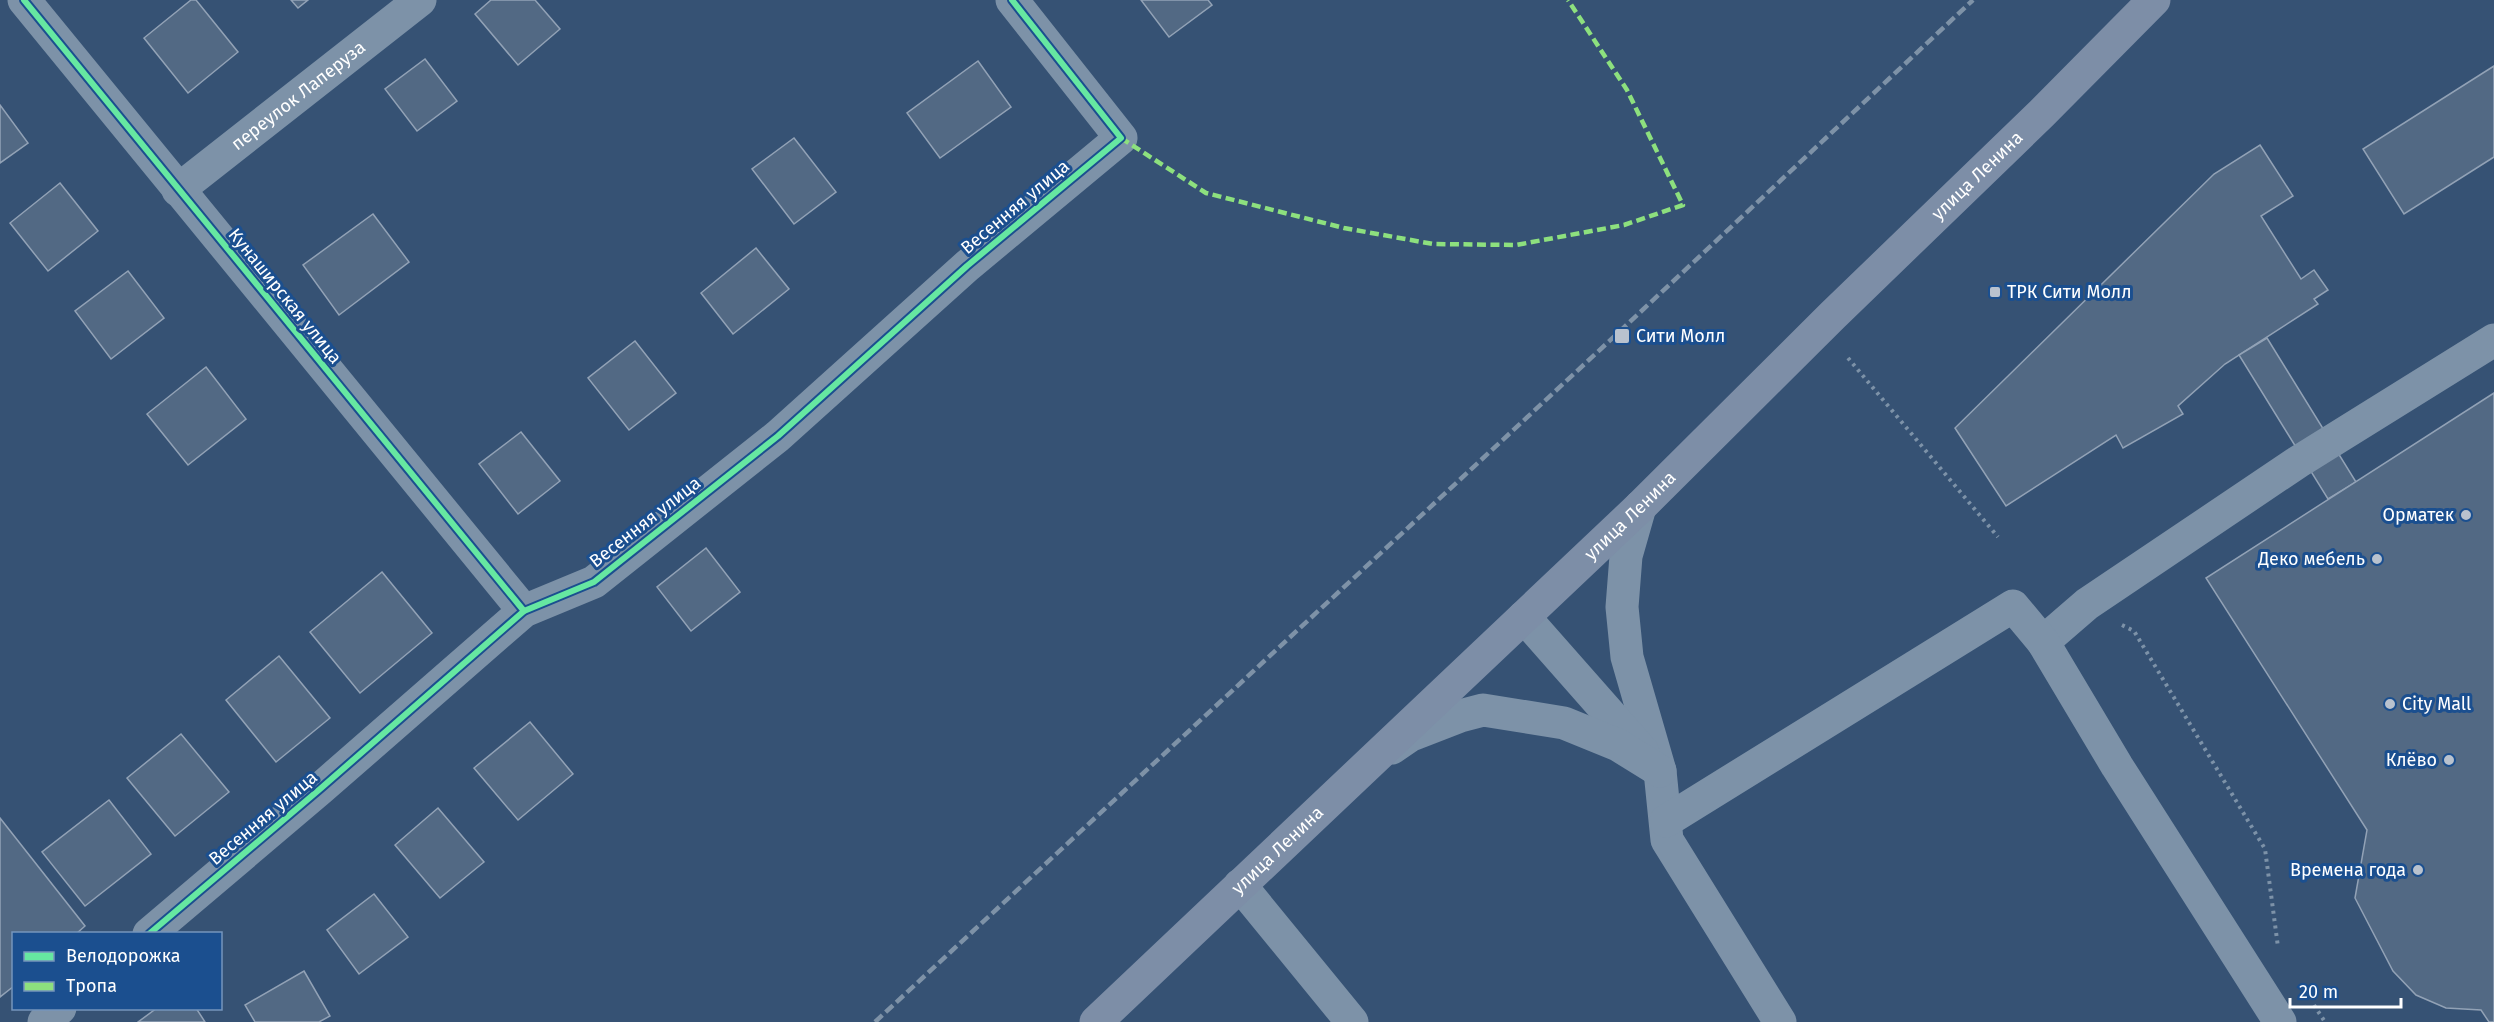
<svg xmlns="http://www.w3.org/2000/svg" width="2494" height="1022" viewBox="0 0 2494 1022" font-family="'Fira Sans',sans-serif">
<rect width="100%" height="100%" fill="#365274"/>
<g fill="#526984" stroke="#92a2b6" stroke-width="1.5">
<path d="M191 0H196L238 52 188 93 144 38Z"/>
<path d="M291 0H308L298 8Z"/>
<path d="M491 0H535L560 29 518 65 475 14Z"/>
<path d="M1141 0H1208L1212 5 1169 37Z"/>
<path d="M425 59 457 101 417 131 385 89Z"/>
<path d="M978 61 1011 107 940 158 907 113Z"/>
<path d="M2494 66V157L2404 214 2363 149Z"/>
<path d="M0 105 28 143 0 163Z"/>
<path d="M794 138 836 192 794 224 752 169Z"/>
<path d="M2260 145 2293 196 2261 216 2301 279 2314 270 2328 290 2314 299 2318 304 2225 364 2178 406 2183 414 2123 448 2116 435 2006 506 1955 428 2214 174Z"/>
<path d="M60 183 98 231 48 271 10 223Z"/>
<path d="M373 214 409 262 339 315 303 265Z"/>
<path d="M756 248 789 289 733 334 701 293Z"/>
<path d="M128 271 164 318 111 359 75 311Z"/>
<path d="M2267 338 2356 482 2328 499 2239 355Z"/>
<path d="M635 341 676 393 629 430 588 378Z"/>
<path d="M206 367 246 419 188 465 147 414Z"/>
<path d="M2494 393V1022H2489L2481 1010 2446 1008 2416 995 2393 971 2355 898 2367 830 2206 578Z"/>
<path d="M521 432 560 481 518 514 479 464Z"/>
<path d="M706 548 740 592 691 631 657 587Z"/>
<path d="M382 572 432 633 360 693 310 632Z"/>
<path d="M279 656 330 718 276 762 226 700Z"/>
<path d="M530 722 573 774 518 820 474 768Z"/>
<path d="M181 734 229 792 175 836 127 778Z"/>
<path d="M109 800 151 854 85 906 42 852Z"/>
<path d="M438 808 484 862 440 898 395 845Z"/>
<path d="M0 818 85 926 76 934H14V986L0 997Z"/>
<path d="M374 894 408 937 359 974 327 930Z"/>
<path d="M304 971 330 1016 319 1022H255L245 1005Z"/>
<path d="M157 1008H196L205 1022H138Z"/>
</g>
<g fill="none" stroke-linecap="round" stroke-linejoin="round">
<g stroke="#7d92a8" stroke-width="4" stroke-dasharray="3 4.5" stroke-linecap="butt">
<path d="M1848 358 1998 537"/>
<path d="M2122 625 2134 631 2265 849 2278 947"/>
<path d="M2314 1005 2325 1022"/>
</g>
<g stroke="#7d92a8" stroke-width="33">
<path d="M24 0 524 611"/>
<path id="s1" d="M178 190 420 0"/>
<path d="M1640 507 1626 556 1622 607 1627 657 1660 771 1667 840 1780 1022"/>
<path d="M1524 617 1643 752"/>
<path d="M2043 642 2087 604 2298 462 2494 340"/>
<path d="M1392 748 1411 735 1460 716 1483 710 1564 723 1618 745 1660 771"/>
<path d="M1666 821 2013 606 2043 642 2117 766 2280 1022"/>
<path d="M1240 885 1352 1022"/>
<path d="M149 934 320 789 524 611 594 582 778 436 967 266 1121 138 1012 0"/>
<path d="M44 1022 60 1008"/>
</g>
<path stroke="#7d8ea7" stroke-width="33" id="s2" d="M1096 1022 1640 507 1832 316 2042 113 2154 0"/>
<path stroke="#7e92a7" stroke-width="4.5" stroke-dasharray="10 4.5" stroke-linecap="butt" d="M875 1022 1618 333 1973 0"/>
<path stroke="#8de07e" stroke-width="4.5" stroke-dasharray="9 4.5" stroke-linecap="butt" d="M1121 138 1206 193 1344 228 1433 244 1516 245 1624 225 1683 205 1627 90 1568 0"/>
<defs>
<g id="cycleway">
<path d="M24 0 524 611"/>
<path d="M149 934 320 789 524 611 594 582 778 436 967 266 1121 138 1012 0"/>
</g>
</defs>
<use href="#cycleway" stroke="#1b4f8f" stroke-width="10"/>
<use href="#cycleway" stroke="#66e7a1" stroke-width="6"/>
</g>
<g fill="#b9c2ce" stroke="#1b4f8f" stroke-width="2">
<rect x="1989" y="286" width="12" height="12" rx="3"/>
<rect x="1614" y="328" width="16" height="16" rx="3"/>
<circle cx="2466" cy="515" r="6"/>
<circle cx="2377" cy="559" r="6"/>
<circle cx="2390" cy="704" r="6"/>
<circle cx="2449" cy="760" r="6"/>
<circle cx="2418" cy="870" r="6"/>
</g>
<g text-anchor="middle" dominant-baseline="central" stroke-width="6" stroke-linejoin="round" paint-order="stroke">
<g font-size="18" fill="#fff" stroke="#1b4f8f">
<text stroke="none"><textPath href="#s1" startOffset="153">переулок Лаперуза</textPath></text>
<text stroke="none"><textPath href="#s2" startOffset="1222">улица Ленина</textPath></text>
<text transform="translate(1015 207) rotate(-40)">Весенняя улица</text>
<text transform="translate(285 296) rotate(51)">Кунаширская улица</text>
<text stroke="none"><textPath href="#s2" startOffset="736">улица Ленина</textPath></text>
<text transform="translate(645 522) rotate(-38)">Весенняя улица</text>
<text transform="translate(263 818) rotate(-40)">Весенняя улица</text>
<text stroke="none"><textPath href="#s2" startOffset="250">улица Ленина</textPath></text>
</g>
<g font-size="18" fill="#fff" stroke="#1b4f8f" text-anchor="end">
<text x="2007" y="292" text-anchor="start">ТРК Сити Молл</text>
<text x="1636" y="336" text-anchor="start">Сити Молл</text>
<text x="2454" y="515">Орматек</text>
<text x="2365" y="559">Деко мебель</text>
<text x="2402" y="704" text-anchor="start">City Mall</text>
<text x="2437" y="760">Клёво</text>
<text x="2406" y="870">Времена года</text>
</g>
</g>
<rect x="12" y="932" width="210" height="78" fill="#1b4f8f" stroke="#7695bc" stroke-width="1.5"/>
<rect x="24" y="952" width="30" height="9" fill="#66e7a1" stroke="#7695bc" stroke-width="1.5"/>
<text x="66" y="962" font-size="18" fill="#ffffff">Велодорожка</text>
<rect x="24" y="982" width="30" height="9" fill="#8de07e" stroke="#7695bc" stroke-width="1.5"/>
<text x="66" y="992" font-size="18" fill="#ffffff">Тропа</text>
<path d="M2290 998v9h111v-9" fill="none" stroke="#ffffff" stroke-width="3"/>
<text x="2299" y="998" font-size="18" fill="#ffffff" stroke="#1b4f8f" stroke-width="4.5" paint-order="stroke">20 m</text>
</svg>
